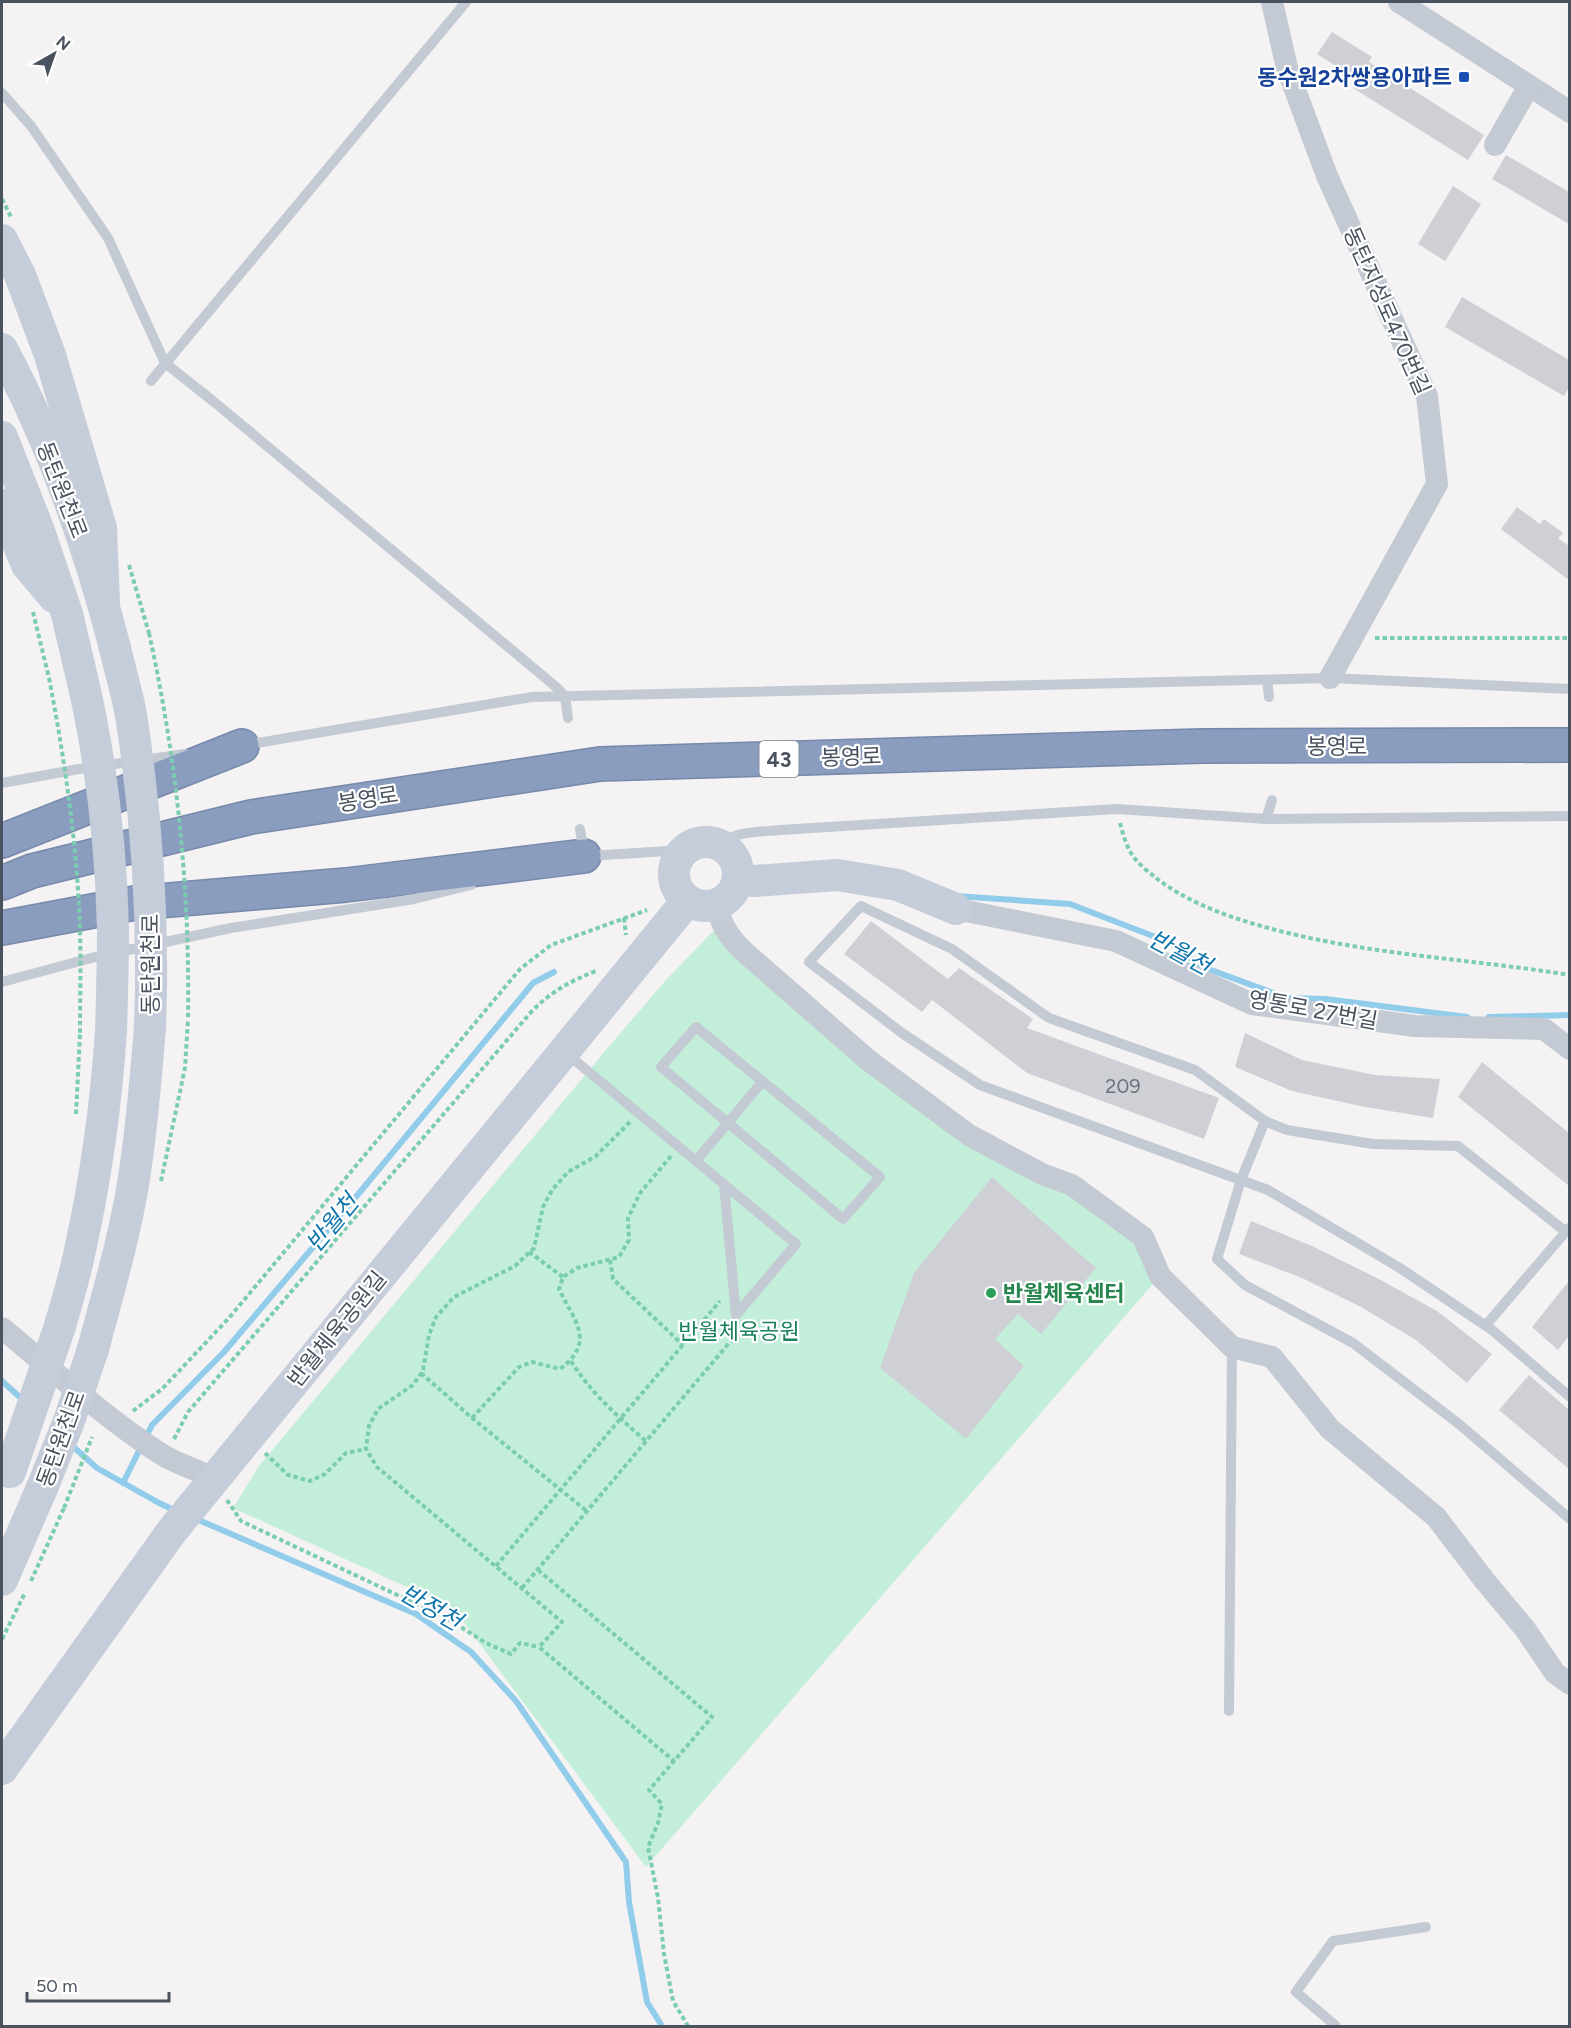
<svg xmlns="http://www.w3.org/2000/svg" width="1571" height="2028" viewBox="0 0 1571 2028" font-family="Figtree,'Noto Sans KR',sans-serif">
<rect width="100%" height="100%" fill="#f4f2f2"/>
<path fill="#c3efda" d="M721 923 868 1060 1143 1237 1160 1276 646 1867 453 1608 233 1508 259 1466 606 1050 666 980Z"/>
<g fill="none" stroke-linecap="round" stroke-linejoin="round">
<g stroke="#91cceb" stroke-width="6">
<path d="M956 896 1070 904 1171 943 1200 966 1287 998 1326 999 1467 1017"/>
<path d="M1489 1017 1570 1015"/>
<path d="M2 1381 24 1401"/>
<path d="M69 1443 97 1468 159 1503 176 1511"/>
<path d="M123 1483 152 1425 224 1352 360 1192 533 983 554 972"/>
<path d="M194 1518 416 1614 471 1652 516 1701 626 1862 629 1902 647 2002 662 2026"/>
</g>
</g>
<g fill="#cfd0d6">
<path d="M1332 32 1372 57 1369 62 1484 135 1468 160 1353 88 1358 80 1317 54Z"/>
<path d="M1506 155 1569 192V224L1492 179Z"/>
<path d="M1453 186 1481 204 1445 261 1418 244Z"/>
<path d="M1462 297 1569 360V387L1564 396 1445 327Z"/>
<path d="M1517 507 1540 524 1544 519 1563 533 1558 538 1569 546V580L1501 529Z"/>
<path d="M871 921 948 979 959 968 1033 1019 1027 1028 1219 1098 1204 1139 1027 1073 932 1000 922 1012 844 954Z"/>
<path d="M1245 1033 1302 1060 1375 1075 1440 1079 1433 1118 1365 1107 1292 1091 1235 1067Z"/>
<path d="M1482 1062 1569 1133V1186L1458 1097Z"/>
<path d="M992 1177 1096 1268 1041 1334 1018 1314 995 1339 1024 1366 966 1439 880 1368 914 1273Z"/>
<path d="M1251 1221 1312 1246 1377 1278 1437 1311 1492 1354 1467 1383 1416 1340 1361 1307 1302 1278 1239 1254Z"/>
<path d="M1569 1281V1336L1558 1350 1532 1327Z"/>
<path d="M1529 1375 1569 1410V1469L1499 1410Z"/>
</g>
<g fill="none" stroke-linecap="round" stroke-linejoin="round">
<defs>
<g id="highway">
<path d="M2 841 242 746"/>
<path d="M2 883 32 871 251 817 600 764 1202 746 1570 745"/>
<path d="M2 928 135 903 346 885 584 856"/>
</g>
</defs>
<use href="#highway" stroke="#7688ab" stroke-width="36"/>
<g stroke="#7bcdb0" stroke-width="4" stroke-dasharray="4.5 3" stroke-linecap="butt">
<path d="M2 199 11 217"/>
<path d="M129 565 149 633"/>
<path d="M33 612 49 678"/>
<path d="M1375 638H1570"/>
<path d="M1120 823C1123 834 1126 846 1133 856 1139 865 1149 872 1156 878 1190 904 1231 918 1272 929 1370 955 1471 959 1570 975"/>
<path d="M624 918 626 935"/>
<path d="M76 1114 80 1034"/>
<path d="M630 1122 596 1156 568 1172 552 1190 543 1207 534 1248 515 1266 454 1297 436 1317 429 1335 423 1371 413 1385 378 1409 369 1426 366 1449 377 1467 562 1622 539 1647 674 1761"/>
<path d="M161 1181 185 1068 188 1019"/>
<path d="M529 1252 563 1277"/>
<path d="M610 1260 613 1279 683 1345"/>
<path d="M571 1361C591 1393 618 1417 647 1442"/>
<path d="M421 1373 472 1418 588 1512"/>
<path d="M133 1411 162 1389 229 1318 520 969 551 945 647 910"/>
<path d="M472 1418 519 1367 532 1362 560 1369C596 1342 575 1322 559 1289L563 1277 577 1268 619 1257 629 1240 628 1218 640 1193 671 1156"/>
<path d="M174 1439 188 1412 532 1011C553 990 571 981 598 970"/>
<path d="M265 1453 288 1475 310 1481 325 1474 346 1453 366 1449"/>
<path d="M227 1500 241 1521 448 1619 486 1643 511 1654 520 1643 539 1647"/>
<path d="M496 1566 720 1301"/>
<path d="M538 1570 712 1717 649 1790 662 1804 658 1823 648 1847 658 1898 664 1954 673 2001 688 2026"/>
<path d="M31 1581 64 1508"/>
<path d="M522 1588 735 1336 736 1328"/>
<path d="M2 1639 25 1593"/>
</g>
<g stroke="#c3cad3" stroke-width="10">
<path d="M2 93 31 126 108 238 165 363 213 401 555 686 565 696 568 718"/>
<path d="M151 381 466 2"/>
<path d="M1267 680 1269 697"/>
<path d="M245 745 532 697 1330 678 1570 689"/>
<path d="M2 783 79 769 185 754"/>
<path d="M1266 819 1272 800"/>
<path d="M580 829 584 853"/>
<path d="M719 844C736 831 759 832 780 830L1117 809 1266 819 1570 816"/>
<path d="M588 856 684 850"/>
<path d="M2 982 95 957 231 928 414 899 471 885"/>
<path d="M696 1027 880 1177 843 1219 661 1067Z"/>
<path d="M566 1053 796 1244 736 1315 724 1184"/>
<path d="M1265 1121 1195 1070 1049 1018 952 949 861 906 809 962 902 1033 980 1085 1268 1190 1400 1268 1492 1330 1570 1397"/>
<path d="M696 1161 763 1081"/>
<path d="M1566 1232 1458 1146 1373 1144 1287 1130 1265 1121 1241 1180 1217 1259 1245 1285 1353 1343 1459 1424 1570 1519"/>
<path d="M1486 1325 1569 1228"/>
<path d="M1229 1711 1232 1347"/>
<path d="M1336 2026 1296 1992 1333 1941 1426 1927"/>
</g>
<g stroke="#c3cad3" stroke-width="22">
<path d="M1272 2 1287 68 1327 176 1427 396 1437 484 1330 678"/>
<path d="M1399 2 1570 112"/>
<path d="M1495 145 1529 86"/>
<path d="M717 904C720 924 728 935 741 949L868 1060 969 1135 1042 1174 1072 1185 1143 1237 1160 1276 1232 1347 1272 1357 1330 1429 1436 1517 1485 1581 1525 1629 1555 1673 1570 1684"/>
<path d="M956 909 1116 941 1252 1004 1415 1026 1544 1029 1570 1049"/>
<path d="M2 1328C54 1371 104 1417 161 1454 178 1465 198 1469 215 1480"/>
</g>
<g stroke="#c5ccda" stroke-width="32">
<path d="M2 240 20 275 50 355 101 528 104 603"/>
<path d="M2 349C51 441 89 547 115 648"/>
<path d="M2 437 39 531 67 614 79 665"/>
<path d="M2 505 27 565 54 597"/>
<circle cx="706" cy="874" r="32"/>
<path d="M738 878 754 881 837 875 898 885 956 909"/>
<path d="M60 1326C67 1301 75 1276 80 1250 96 1178 106 1105 111 1031"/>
<path d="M93 1349C108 1293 125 1236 134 1178 142 1128 146 1077 150 1027"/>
<path d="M2 1580 42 1488"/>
<path d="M2 1769 172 1531 687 901"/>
</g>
<use href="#highway" stroke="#8b9dbf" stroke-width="33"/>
<g stroke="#7bcdb0" stroke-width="4" stroke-dasharray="4.5 3" stroke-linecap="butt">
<path d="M149 633C177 760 190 890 188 1019"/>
<path d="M49 678C65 761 77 844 80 928 81 964 80 999 80 1034"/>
<path d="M64 1508 92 1437"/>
</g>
<g stroke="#c5ccda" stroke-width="32">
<path d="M115 648C120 670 127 693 131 715 147 818 154 923 150 1027"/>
<path d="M79 665C100 751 111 841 113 930 113 963 112 997 111 1031"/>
<path d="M10 1472 60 1326"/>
<path d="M42 1488 69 1421 93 1349"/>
</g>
</g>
<rect fill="#1a4fb4" stroke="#fff" stroke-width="2" x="1458" y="71" width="12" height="12" rx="3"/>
<circle fill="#2e9e5b" stroke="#fff" stroke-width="2" cx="991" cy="1293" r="6"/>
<g text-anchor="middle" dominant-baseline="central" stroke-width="4.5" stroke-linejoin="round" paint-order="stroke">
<g font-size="20" fill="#6b727d">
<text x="1123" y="1086">209</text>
</g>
<rect fill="#fff" stroke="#80868f" stroke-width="1.5" x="759.5" y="741" width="39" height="36" rx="4.5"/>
<g font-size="21" font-weight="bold" fill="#4a525f">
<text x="779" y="759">43</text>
</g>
<g font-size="22" font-weight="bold" fill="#164399" stroke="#fff" text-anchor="end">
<text x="1452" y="77">동수원2차쌍용아파트</text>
</g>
<g font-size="22" fill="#4a525f" stroke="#fff">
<text transform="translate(1387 311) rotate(66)">동탄지성로470번길</text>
<text transform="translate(62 490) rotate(69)">동탄원천로</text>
<text x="1337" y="746">봉영로</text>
<text transform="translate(851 757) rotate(-2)">봉영로</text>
<text transform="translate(368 799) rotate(-9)">봉영로</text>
<text transform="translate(150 964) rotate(-90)">동탄원천로</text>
<text transform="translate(1313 1010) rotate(10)">영통로 27번길</text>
<text transform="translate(337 1329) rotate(-51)">반월체육공원길</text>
<text transform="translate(61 1439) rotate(-70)">동탄원천로</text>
</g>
<g font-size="22" font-weight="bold" fill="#27864d" stroke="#fff" text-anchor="start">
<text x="1003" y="1293">반월체육센터</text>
</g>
<g font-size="22" fill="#1a815b" stroke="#fff">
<text x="739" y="1331">반월체육공원</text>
</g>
<g font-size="24" font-style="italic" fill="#1076ac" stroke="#fff">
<text transform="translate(1180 952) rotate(28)">반월천</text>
<text transform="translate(332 1223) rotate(-50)">반월천</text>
<text transform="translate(431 1607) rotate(30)">반정천</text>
</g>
</g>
<rect width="1571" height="2028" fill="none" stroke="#4a525f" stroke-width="6"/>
<g transform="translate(54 54) rotate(40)" stroke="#ffffff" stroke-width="4.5" paint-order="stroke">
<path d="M0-4.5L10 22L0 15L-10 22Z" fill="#4a525f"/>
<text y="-9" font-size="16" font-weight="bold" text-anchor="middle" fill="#4a525f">N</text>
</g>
<path d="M27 1992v9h142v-9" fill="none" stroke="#4a525f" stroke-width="3"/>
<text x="36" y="1992" font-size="18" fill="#4a525f" stroke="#ffffff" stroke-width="4.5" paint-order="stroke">50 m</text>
</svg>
